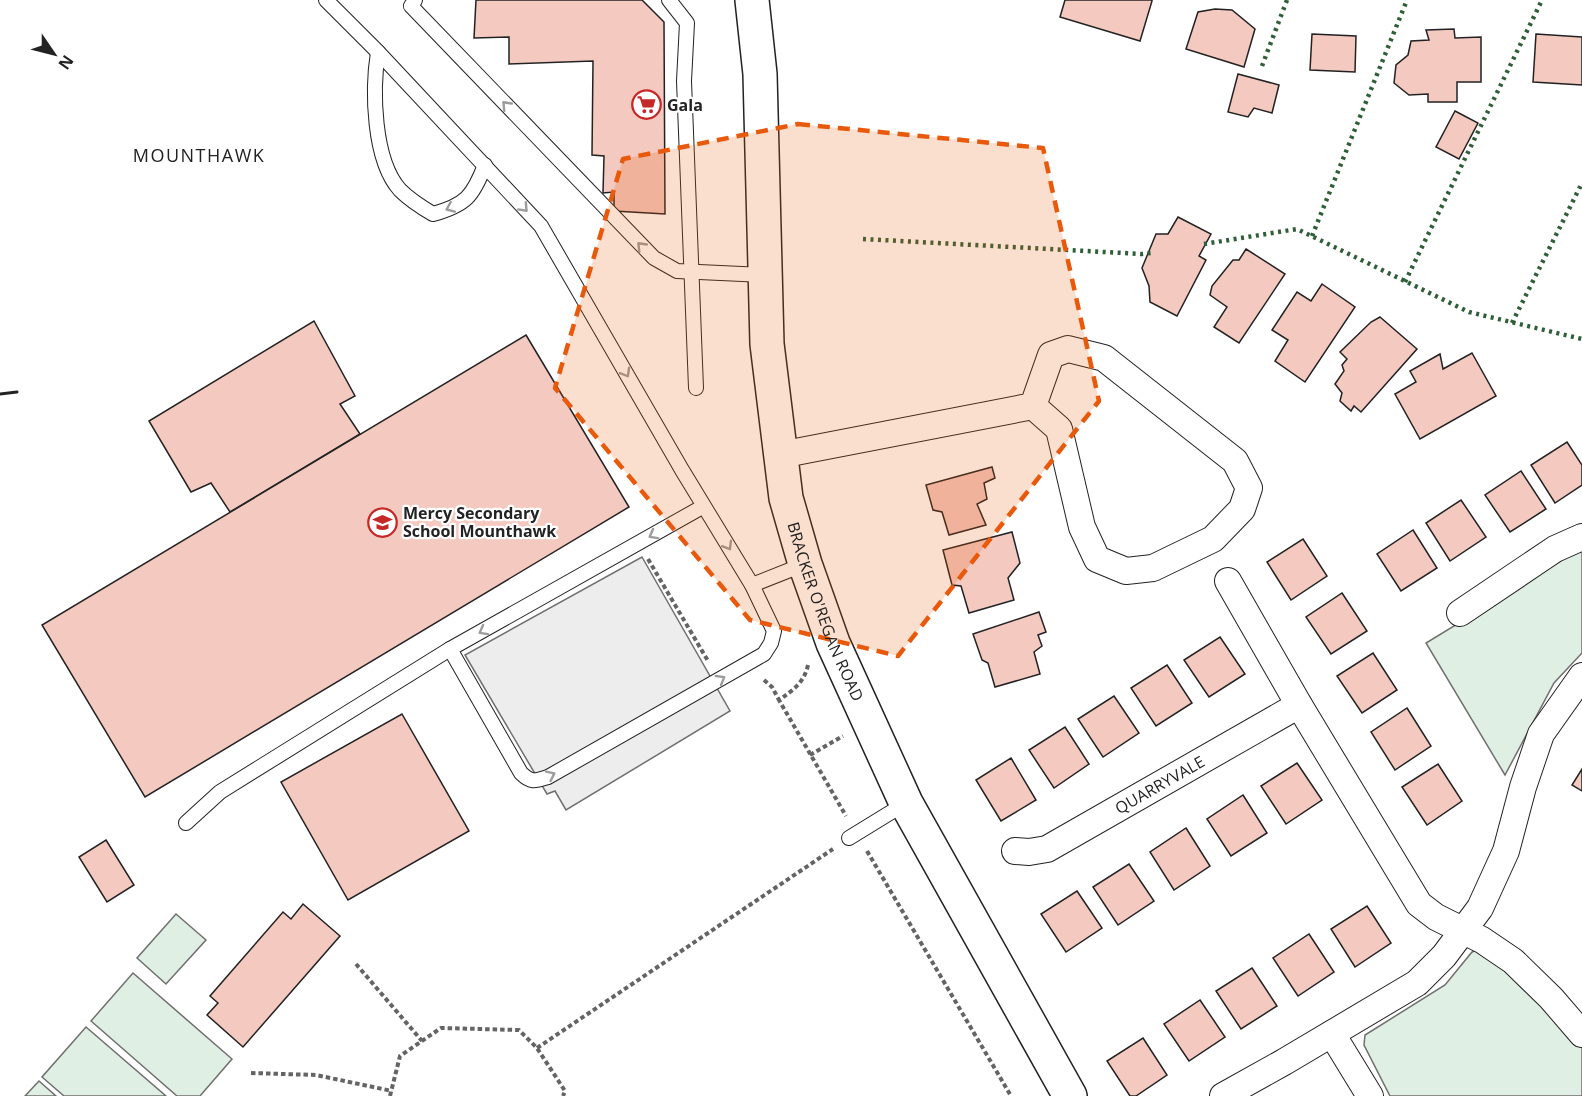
<svg xmlns="http://www.w3.org/2000/svg" width="1582" height="1096" viewBox="0 0 1582 1096" font-family="'Open Sans',sans-serif">
<rect width="100%" height="100%" fill="#fff"/>
<g fill="#e0efe3" stroke="#6f6f6f" stroke-width="1.5">
<path d="M1582 548V653L1554 683 1505 775 1426 643Z"/>
<path d="M176 914 206 940 166 984 137 958Z"/>
<path d="M1484 948 1542 997 1582 1048V1096H1390L1364 1045 1365 1035 1445 985 1472 952Z"/>
<path d="M133 973 232 1059 200 1096H177L91 1021Z"/>
<path d="M86 1027 166 1096H64L42 1077Z"/>
<path d="M39 1081 56 1096H25Z"/>
</g>
<path fill="#ededed" stroke="#6f6f6f" stroke-width="1.5" d="M642 557 730 711 566 810 555 791 547 794 465 655Z"/>
<g fill="#f3c9c0" stroke="#222" stroke-width="1.5">
<path d="M476 0H642L664 22 665 214 614 211V192L603 193 604 156 592 155 593 61 509 64V37L474 38Z"/>
<path d="M1065 0H1152V1L1140 41 1060 17Z"/>
<path d="M1215 9 1232 10 1255 29 1244 67 1186 49 1198 12Z"/>
<path d="M1454 29 1455 38 1481 37V82H1457V102H1428V94L1409 95 1394 83 1396 65 1408 55 1411 41 1429 40 1426 30Z"/>
<path d="M1312 34 1356 36 1355 72 1310 70Z"/>
<path d="M1536 34 1582 37V85L1533 82Z"/>
<path d="M1238 74 1279 85 1272 113 1254 108 1248 117 1228 112Z"/>
<path d="M1455 111 1478 123 1459 159 1436 147Z"/>
<path d="M1178 217 1211 234 1199 256 1206 260 1177 316 1150 302 1149 286 1142 268 1156 234H1168Z"/>
<path d="M1246 249 1285 274 1239 343 1214 327 1227 307 1210 295 1212 286 1233 260H1239Z"/>
<path d="M1322 284 1355 307 1305 382 1275 361 1288 340 1272 330 1297 292 1311 301Z"/>
<path d="M1380 317 1417 349 1361 412 1354 406 1351 411 1340 401 1342 393 1335 384 1344 371 1342 365 1347 359 1340 352 1371 322Z"/>
<path d="M314 321 355 396 340 404 360 434 230 512 211 483 191 492 149 421Z"/>
<path d="M526 335 629 507 145 797 42 625Z"/>
<path d="M1472 353 1496 396 1420 439 1395 394 1416 382 1410 371 1440 354 1443 369Z"/>
<path d="M1567 442 1582 465V485L1555 503 1531 465Z"/>
<path d="M992 467 995 478 984 483 987 499 977 504 986 525 949 535 942 512 933 510 926 485Z"/>
<path d="M1521 471 1546 509 1510 532 1485 495Z"/>
<path d="M1461 500 1486 537 1450 561 1426 523Z"/>
<path d="M1413 530 1437 568 1401 591 1377 554Z"/>
<path d="M1012 532 1020 563 1008 578 1014 600 969 613 961 586 952 585 943 550Z"/>
<path d="M1303 539 1327 576 1291 600 1267 562Z"/>
<path d="M1342 593 1367 631 1331 654 1306 617Z"/>
<path d="M1039 612 1046 632 1038 635 1042 646 1034 652 1040 674 995 687 988 663 982 660 973 634Z"/>
<path d="M1220 637 1245 674 1209 697 1184 660Z"/>
<path d="M1373 653 1397 690 1362 713 1337 676Z"/>
<path d="M1167 665 1192 703 1156 726 1131 688Z"/>
<path d="M1114 696 1139 733 1103 757 1078 719Z"/>
<path d="M1407 708 1431 746 1395 770 1371 732Z"/>
<path d="M402 714 469 831 348 900 281 782Z"/>
<path d="M1065 727 1089 764 1054 788 1029 750Z"/>
<path d="M1011 758 1036 800 1001 821 976 780Z"/>
<path d="M1297 763 1322 800 1286 824 1261 786Z"/>
<path d="M1438 764 1462 801 1427 825 1402 787Z"/>
<path d="M1582 769V791L1572 785Z"/>
<path d="M1243 795 1267 833 1231 856 1207 819Z"/>
<path d="M1186 828 1210 866 1174 890 1150 852Z"/>
<path d="M106 840 134 885 107 902 79 857Z"/>
<path d="M1129 864 1154 901 1118 925 1093 887Z"/>
<path d="M1077 891 1102 928 1066 952 1041 914Z"/>
<path d="M303 904 340 936 243 1047 207 1015 218 1003 210 996 283 912 291 919Z"/>
<path d="M1367 906 1391 943 1355 967 1331 929Z"/>
<path d="M1309 934 1334 972 1298 996 1273 958Z"/>
<path d="M1252 968 1277 1006 1241 1029 1216 991Z"/>
<path d="M1200 1000 1225 1037 1189 1061 1164 1024Z"/>
<path d="M1143 1038 1167 1075 1136 1096H1130L1107 1061Z"/>
</g>
<g fill="none" stroke-linecap="round" stroke-linejoin="round">
<defs>
<g id="service">
<path d="M326 0 378 52 541 226 682 470 752 585 774 631 771 643 764 654 548 777C535 781 531 783 521 773L450 649 704 506"/>
<path d="M415 0 411 6 654 258 677 271 765 275"/>
<path d="M669 0 687 23 684 81 696 388"/>
<path d="M378 52C372 90 373 160 400 190 410 200 421 207 433 214 466 205 473 196 485 165"/>
<path d="M752 585 805 564"/>
<path d="M186 823 220 792 450 649"/>
<path d="M849 838 906 803"/>
</g>
<g id="minor">
<path d="M780 455 1033 406 1051 355 1068 349 1104 358 1235 461 1249 488 1242 509 1213 539 1153 568 1126 571 1097 559 1082 527 1059 429 1033 406"/>
<path d="M1228 581 1299 705 1419 904 1436 917 1482 940 1513 961 1551 998 1582 1034"/>
<path d="M1460 613 1555 549 1582 537"/>
<path id="s1" d="M1015 851 1029 852 1047 849 1299 705"/>
<path d="M1332 1034 1370 1096"/>
<path d="M1223 1096 1284 1062 1417 983 1444 956 1480 908 1506 851 1523 787 1541 734 1582 676"/>
</g>
<g id="secondary">
<path id="s2" d="M752 0 760 74 767 344 786 498 805 564 833 643 906 803 1070 1096"/>
</g>
</defs>
<use href="#service" stroke="#222" stroke-width="16"/>
<use href="#minor" stroke="#222" stroke-width="28"/>
<use href="#secondary" stroke="#222" stroke-width="36"/>
<g stroke="#646464" stroke-width="4" stroke-dasharray="4.5 3" stroke-linecap="butt">
<path d="M648 559 708 661"/>
<path d="M808 665C804 683 793 690 779 700L846 816"/>
<path d="M764 680 772 687 779 700"/>
<path d="M810 755 843 736"/>
<path d="M867 851 1011 1096"/>
<path d="M356 964 422 1041"/>
<path d="M537 1048 833 849"/>
<path d="M251 1073 316 1075 392 1091"/>
<path d="M390 1096 400 1056 441 1028 519 1030 537 1048 565 1091 563 1096"/>
</g>
<use href="#service" stroke="#fff" stroke-width="14"/>
<use href="#minor" stroke="#fff" stroke-width="26"/>
<use href="#secondary" stroke="#fff" stroke-width="33"/>
<g stroke="#2f5e38" stroke-width="4.5" stroke-dasharray="3 4.5" stroke-linecap="butt">
<path d="M1262 66 1287 0"/>
<path d="M1312 236 1407 0"/>
<path d="M863 239 1142 254 1151 253"/>
<path d="M1204 244 1297 229 1469 312 1582 339"/>
<path d="M1405 282 1542 0"/>
<path d="M1512 323 1582 183"/>
</g>
<path stroke="#222" stroke-width="3" d="M0 394 17 392"/>
</g>
<defs><path id="oneway-chevron" d="M-2-3.5L2.5 0L-2 3.5" fill="none" stroke-width="1.6" stroke-linecap="round" stroke-linejoin="round" transform="scale(1.5)"/></defs>
<g stroke="#9c9c9c">
<use href="#oneway-chevron" transform="translate(506 105) rotate(-134)"/>
<use href="#oneway-chevron" transform="translate(450 208) rotate(157)"/>
<use href="#oneway-chevron" transform="translate(524 208) rotate(47)"/>
<use href="#oneway-chevron" transform="translate(641 246) rotate(-134)"/>
<use href="#oneway-chevron" transform="translate(626 373) rotate(60)"/>
<use href="#oneway-chevron" transform="translate(653 535) rotate(151)"/>
<use href="#oneway-chevron" transform="translate(728 546) rotate(59)"/>
<use href="#oneway-chevron" transform="translate(483 631) rotate(151)"/>
<use href="#oneway-chevron" transform="translate(721 679) rotate(-30)"/>
<use href="#oneway-chevron" transform="translate(551 775) rotate(-26)"/>
</g>
<path fill="#e8590c" fill-opacity="0.2" stroke="#e8590c" stroke-width="4.5" stroke-dasharray="12 8" stroke-linejoin="round" d="M798 124 1043 148 1099 401 898 656 750 620 555 388 623 159Z"/>
<defs>
<symbol id="supermarket-ring" viewBox="-11 -11 22 22"><circle r="9.5" fill="#fff" stroke="#c62828" stroke-width="1.5"/><path d="M-6-5.5h2.5l.6 2H6L4.5 2H-2.5L-4.4-4H-6ZM-1.5 3.2a1.3 1.3 0 1 0 .1 0ZM3 3.2a1.3 1.3 0 1 0 .1 0Z" fill="#c62828"/></symbol>
<symbol id="school-ring" viewBox="-11 -11 22 22"><circle r="9.5" fill="#fff" stroke="#c62828" stroke-width="1.5"/><path d="M0-5L7-2L0 1L-7-2ZM-4 1L0 2.5L4 1V4Q0 6-4 4Z" fill="#c62828"/></symbol>
</defs>
<g fill-rule="evenodd">
<use href="#supermarket-ring" x="630" y="88" width="33" height="33"/>
<use href="#school-ring" x="366" y="506" width="33" height="33"/>
</g>
<g text-anchor="middle" dominant-baseline="central" stroke-width="4.5" stroke-linejoin="round" paint-order="stroke">
<g font-size="16" font-weight="bold" fill="#222" stroke="#fff" text-anchor="start">
<text x="667" y="105">Gala</text>
<text x="403" y="513">Mercy Secondary<tspan x="403" dy="18">School Mounthawk</tspan></text>
</g>
<g font-size="16" fill="#222" stroke="#fff">
<text stroke="none"><textPath href="#s2" startOffset="620">BRACKER O'REGAN ROAD</textPath></text>
<text stroke="none"><textPath href="#s1" startOffset="162">QUARRYVALE</textPath></text>
</g>
<g font-size="18" letter-spacing="1.5" fill="#222" stroke="#fff">
<text x="199" y="155">MOUNTHAWK</text>
</g>
</g>
<g transform="translate(54 54) rotate(125)" stroke="#ffffff" stroke-width="4.5" paint-order="stroke">
<path d="M0-4.5L10 22L0 15L-10 22Z" fill="#222222"/>
<text y="-9" font-size="16" font-weight="bold" text-anchor="middle" fill="#222222">N</text>
</g>
</svg>
